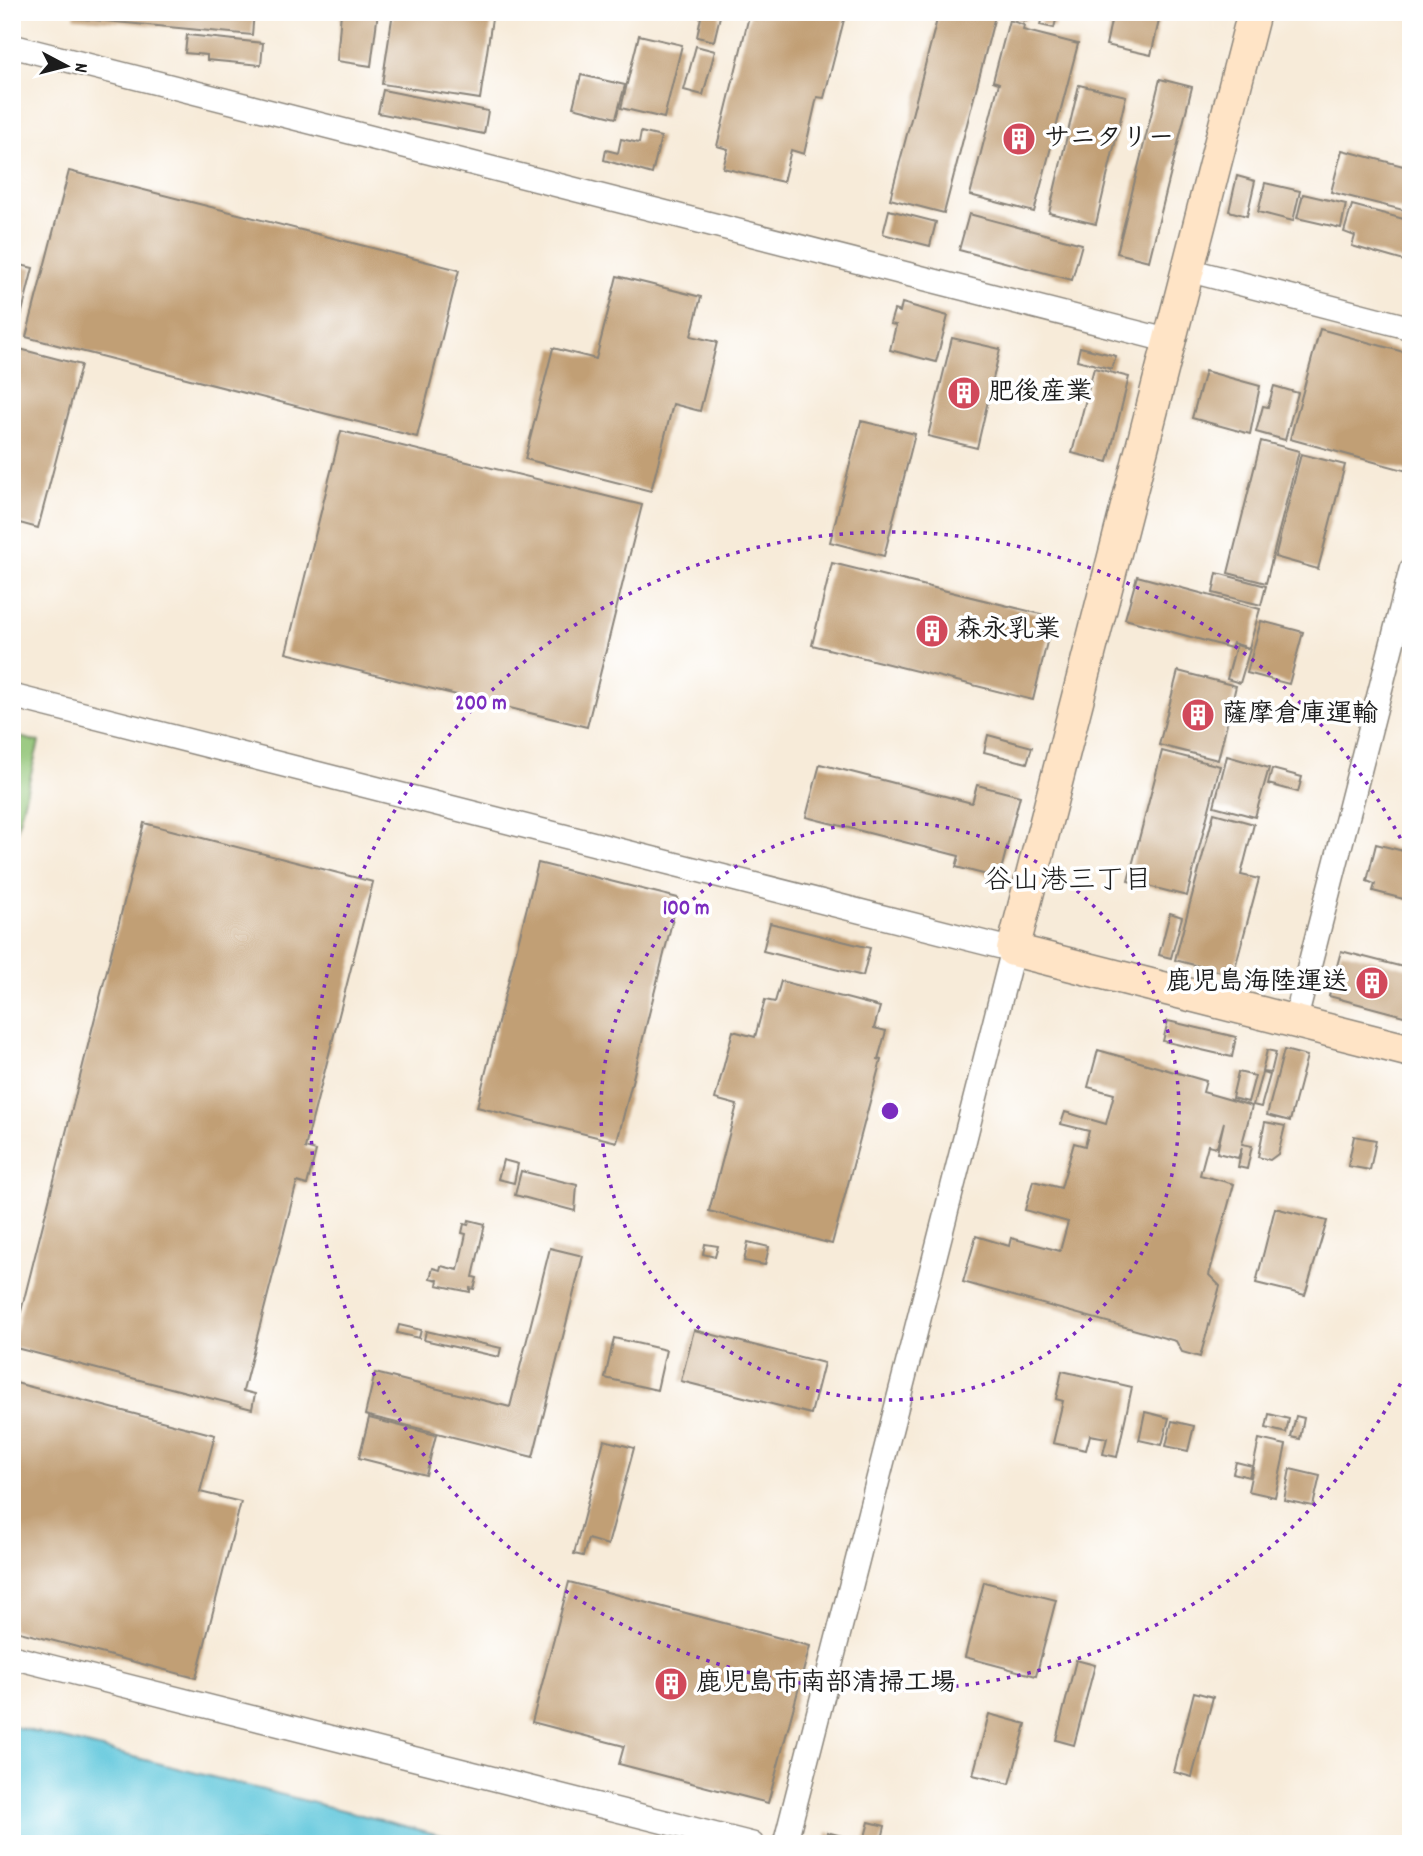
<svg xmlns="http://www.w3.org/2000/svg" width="1423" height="1856" viewBox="0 0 1423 1856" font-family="Dekko,'Klee One',sans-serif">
<rect width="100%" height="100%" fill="#fff"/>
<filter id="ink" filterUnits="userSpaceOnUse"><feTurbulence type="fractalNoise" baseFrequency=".0143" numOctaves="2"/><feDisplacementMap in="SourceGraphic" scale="14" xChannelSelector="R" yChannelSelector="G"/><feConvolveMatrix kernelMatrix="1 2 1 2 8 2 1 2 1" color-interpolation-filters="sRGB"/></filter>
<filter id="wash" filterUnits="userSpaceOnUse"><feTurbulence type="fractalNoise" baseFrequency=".00686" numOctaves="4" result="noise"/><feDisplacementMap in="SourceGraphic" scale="28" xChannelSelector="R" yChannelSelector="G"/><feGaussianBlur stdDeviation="1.57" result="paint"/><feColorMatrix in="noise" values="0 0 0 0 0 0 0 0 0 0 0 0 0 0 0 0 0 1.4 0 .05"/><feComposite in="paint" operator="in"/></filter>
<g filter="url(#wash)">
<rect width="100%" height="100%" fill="#f7ebd9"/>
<path fill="#90c374" stroke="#567048" stroke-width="2" d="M12 735 39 742 12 849Z"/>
<path fill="#60c7dc" stroke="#3e727c" stroke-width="2" d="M12 1726 475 1844H12Z"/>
<g id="blocks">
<g fill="#c19f75">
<path d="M75 12H254L252 35 74 18Z"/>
<path d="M341 12H378L371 66 337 61Z"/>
<path d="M393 12H493L480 99 382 84Z"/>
<path d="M702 12H721L714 41 697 37Z"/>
<path d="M750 12H846L824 98 817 97 804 154 791 150 783 182 723 168 728 149 717 146Z"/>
<path d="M939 12H996L944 213 890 199Z"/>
<path d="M1007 12H1028L1026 21 1006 16Z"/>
<path d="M1043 12H1058L1054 28 1040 25Z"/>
<path d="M1113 12H1161L1151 55 1106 45Z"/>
<path d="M1009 20 1024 25 1023 30 1078 44 1034 212 970 195 999 83 993 81Z"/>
<path d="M187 35 263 43 261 65 207 60V55L185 53Z"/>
<path d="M639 35 682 45 664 118 621 108Z"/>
<path d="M696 46 715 51 703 95 684 90Z"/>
<path d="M581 75 625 85 616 118 573 107Z"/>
<path d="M1160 79 1192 87 1149 261 1117 253Z"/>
<path d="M1079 85 1126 96 1096 224 1049 213Z"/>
<path d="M383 90 488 111 484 134 378 113Z"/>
<path d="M641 132 661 137 652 174 604 160 606 150 618 153 621 139 639 143Z"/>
<path d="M1342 150 1411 168V212L1331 192Z"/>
<path d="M69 171 459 270 417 437 26 337Z"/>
<path d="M1237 176 1255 181 1247 216 1229 211Z"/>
<path d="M1265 183 1300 191 1293 221 1258 212Z"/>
<path d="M1303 194 1346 204 1341 228 1297 218Z"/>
<path d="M1352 205 1411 221V263L1352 246 1355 236 1344 232Z"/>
<path d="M889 210 936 222 930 246 883 234Z"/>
<path d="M969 214 1082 244 1072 280 959 250Z"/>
<path d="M12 263 33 268 19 324 12 322Z"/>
<path d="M617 276 701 297 691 336 717 342 700 411 673 404 651 491 525 459 553 348 596 359Z"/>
<path d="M902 303 948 316 936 362 890 350 896 325 890 324 894 310 900 312Z"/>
<path d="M1320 329 1411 354V472L1290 439Z"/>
<path d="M952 338 1000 349 977 448 928 436Z"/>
<path d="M12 347 81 365 38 528 12 521Z"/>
<path d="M1080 347 1116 356 1112 369 1077 360Z"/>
<path d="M1094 368 1129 377 1108 462 1072 453Z"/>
<path d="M1205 371 1260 386 1250 434 1192 418Z"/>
<path d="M1274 386 1298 393 1285 440 1256 432 1263 406 1268 407Z"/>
<path d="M861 421 915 434 884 556 830 542Z"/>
<path d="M341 431 642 505 587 727 286 653Z"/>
<path d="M1261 441 1299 451 1266 583 1228 573Z"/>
<path d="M1301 454 1345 465 1318 569 1275 557Z"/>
<path d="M832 563 1053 617 1033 700 812 645Z"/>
<path d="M1217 573 1266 586 1261 605 1213 593Z"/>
<path d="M1137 576 1260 609 1249 648 1233 643 1231 648 1125 619Z"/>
<path d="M1261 621 1303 632 1289 684 1247 673Z"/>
<path d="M1236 645 1250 649 1240 683 1227 679Z"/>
<path d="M1178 671 1236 686 1218 760 1159 745Z"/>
<path d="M988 735 1032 747 1027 763 984 752Z"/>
<path d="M1162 751 1220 766 1187 896 1128 881Z"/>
<path d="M1227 756 1269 768 1255 817 1214 806Z"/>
<path d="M820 764 972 803 977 785 1020 796 999 878 956 867 959 856 806 817Z"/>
<path d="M1272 769 1302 777 1298 792 1268 784Z"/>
<path d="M1214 813 1254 824 1241 875 1259 879 1233 975 1175 960Z"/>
<path d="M144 823 373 882 305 1148 316 1151 307 1185 297 1182 243 1391 255 1394 252 1409 12 1347Z"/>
<path d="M1376 844 1411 853V901L1373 891 1375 884 1367 881Z"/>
<path d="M538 863 678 898 617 1142 477 1107Z"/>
<path d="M1170 913 1182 917 1171 958 1159 955Z"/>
<path d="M770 923 870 948 863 976 763 951Z"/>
<path d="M1341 951 1411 969V1018L1329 996Z"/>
<path d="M781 981 880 1007 874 1028 886 1031 878 1059 881 1060 832 1244 709 1211 737 1105 715 1099 733 1031 755 1037 765 1000 775 1002Z"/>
<path d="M1168 1021 1236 1037 1232 1057 1163 1041Z"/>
<path d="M1098 1050 1206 1081 1203 1092 1252 1106 1242 1144 1252 1146 1247 1169 1238 1167 1242 1147 1238 1158 1217 1153 1224 1122 1217 1147 1208 1145 1200 1175 1234 1184 1209 1275 1220 1286 1200 1357 1182 1352 1176 1341 963 1282 976 1236 1009 1246 1011 1238 1060 1251 1068 1222 1025 1210 1033 1181 1061 1188 1074 1143 1085 1146 1089 1131 1061 1124 1065 1112 1106 1124 1114 1094 1088 1087Z"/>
<path d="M1267 1050 1276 1052 1271 1073 1262 1072Z"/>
<path d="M1284 1050 1307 1056 1290 1121 1267 1115Z"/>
<path d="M1238 1072 1255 1076 1248 1102 1232 1098Z"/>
<path d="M1262 1073 1270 1075 1261 1107 1253 1105Z"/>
<path d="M1265 1122 1285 1126 1278 1154 1270 1160 1258 1157Z"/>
<path d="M1354 1136 1376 1140 1370 1170 1348 1166Z"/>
<path d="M503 1160 518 1164 514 1183 498 1179Z"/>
<path d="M521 1171 577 1185 575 1211 515 1195Z"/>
<path d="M1275 1208 1327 1221 1305 1295 1256 1283Z"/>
<path d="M469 1220 485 1224 473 1277 477 1278 474 1289 470 1288V1292L437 1285 438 1280 430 1278 433 1268 440 1270 441 1266 458 1270 466 1234 462 1233 464 1224 468 1225Z"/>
<path d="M748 1242 769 1247 765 1265 744 1261Z"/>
<path d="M705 1244 718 1246 715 1257 703 1254Z"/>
<path d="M550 1248 583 1256 533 1457 365 1415 375 1373 510 1407Z"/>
<path d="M399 1325 421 1330 419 1338 397 1333Z"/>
<path d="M694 1330 824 1363 811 1414 681 1381Z"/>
<path d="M426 1331 501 1348 499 1357 424 1340Z"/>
<path d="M614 1338 666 1350 657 1390 605 1378Z"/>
<path d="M1062 1371 1132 1387 1117 1457 1103 1454 1107 1438 1090 1435 1086 1450 1053 1443 1063 1401 1056 1399Z"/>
<path d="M12 1382 215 1435 200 1492 241 1502 196 1678 12 1630Z"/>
<path d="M1145 1412 1169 1418 1162 1445 1139 1440Z"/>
<path d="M1269 1414 1289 1419 1286 1433 1266 1428Z"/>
<path d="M1296 1416 1304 1418 1300 1439 1291 1437Z"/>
<path d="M369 1418 436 1435 426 1475 359 1458Z"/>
<path d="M1172 1421 1194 1426 1188 1451 1166 1446Z"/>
<path d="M1259 1439 1286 1445 1275 1497 1248 1491Z"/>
<path d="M604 1440 634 1448 608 1545 588 1539 583 1556 574 1554Z"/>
<path d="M1236 1462 1252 1466 1249 1477 1233 1473Z"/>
<path d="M1290 1469 1320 1476 1313 1506 1284 1500Z"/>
<path d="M569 1582 810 1646 768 1803 619 1764 624 1746 532 1722Z"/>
<path d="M984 1582 1056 1600 1036 1676 965 1657Z"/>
<path d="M1076 1660 1095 1665 1074 1745 1056 1740Z"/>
<path d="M1194 1692 1213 1697 1192 1777 1174 1772Z"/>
<path d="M989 1714 1026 1724 1010 1784 973 1775Z"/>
<path d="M869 1822 885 1826 881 1844H863Z"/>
<path d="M827 1832 853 1839 852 1844H825Z"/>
</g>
</g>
</g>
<g filter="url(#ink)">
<use href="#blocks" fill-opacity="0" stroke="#8a847a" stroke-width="2"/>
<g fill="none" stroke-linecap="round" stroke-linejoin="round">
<defs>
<g id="street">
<path d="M12 46 1170 341"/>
<path d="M1188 270 1411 328"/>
<path d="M12 696 1013 950 785 1844"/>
<path d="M1295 1022 1411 570"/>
<path d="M12 1657 752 1844"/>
</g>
<path id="secondary" d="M1254 12 1013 950 1411 1051"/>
</defs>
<use href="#street" stroke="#8a847a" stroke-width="26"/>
<use href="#secondary" stroke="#8a847a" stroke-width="35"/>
<use href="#street" stroke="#fff" stroke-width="23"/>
<use href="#secondary" stroke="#ffe4c6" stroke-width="32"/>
</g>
</g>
<g fill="none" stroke="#7b2cbf" stroke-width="3.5" stroke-dasharray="3.5 7">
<circle cx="890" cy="1111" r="289"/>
<path d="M1410 1365A579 579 0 1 1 1410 857"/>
</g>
<defs>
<symbol id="building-disc" viewBox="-11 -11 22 22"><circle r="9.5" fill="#d1495b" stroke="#fff"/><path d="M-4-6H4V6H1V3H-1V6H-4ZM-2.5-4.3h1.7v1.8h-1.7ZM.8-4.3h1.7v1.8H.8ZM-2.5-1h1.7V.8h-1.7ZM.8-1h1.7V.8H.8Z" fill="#fff"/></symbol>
</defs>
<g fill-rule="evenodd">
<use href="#building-disc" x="1000" y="120" width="38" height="38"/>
<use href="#building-disc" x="945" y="374" width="38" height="38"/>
<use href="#building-disc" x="913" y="612" width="38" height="38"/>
<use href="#building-disc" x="1179" y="696" width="38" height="38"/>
<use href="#building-disc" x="1353" y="964" width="38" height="38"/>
<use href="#building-disc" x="652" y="1665" width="38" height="38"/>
</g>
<g text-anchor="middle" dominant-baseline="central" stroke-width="7" stroke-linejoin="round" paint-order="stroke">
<g font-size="26" font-weight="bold" fill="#1c1c1c" stroke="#fff" text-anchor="start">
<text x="1044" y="139">サニタリー</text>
<text x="988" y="393">肥後産業</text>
<text x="956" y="631">森永乳業</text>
<text x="1222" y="715">薩摩倉庫運輸</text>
<text x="1348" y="983" text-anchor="end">鹿児島海陸運送</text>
<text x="696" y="1684">鹿児島市南部清掃工場</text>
</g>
<g font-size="28" fill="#1c1c1c" stroke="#fff">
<text x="1068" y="883">谷山港三丁目</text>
</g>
</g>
<circle cx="890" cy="1111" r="10" fill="#7b2cbf" stroke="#fff" stroke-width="3.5"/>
<g font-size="21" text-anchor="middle" font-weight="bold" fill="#7b2cbf" stroke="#fff" stroke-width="7" stroke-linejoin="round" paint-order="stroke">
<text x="481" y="709">200 m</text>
<text x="686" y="914">100 m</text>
</g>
<rect width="1423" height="1856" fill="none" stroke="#fff" stroke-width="42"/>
<g transform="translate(66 66) rotate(97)" stroke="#ffffff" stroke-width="5" paint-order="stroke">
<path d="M0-5L12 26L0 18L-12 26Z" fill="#1c1c1c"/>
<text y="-10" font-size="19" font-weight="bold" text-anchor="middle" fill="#1c1c1c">N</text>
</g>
</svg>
